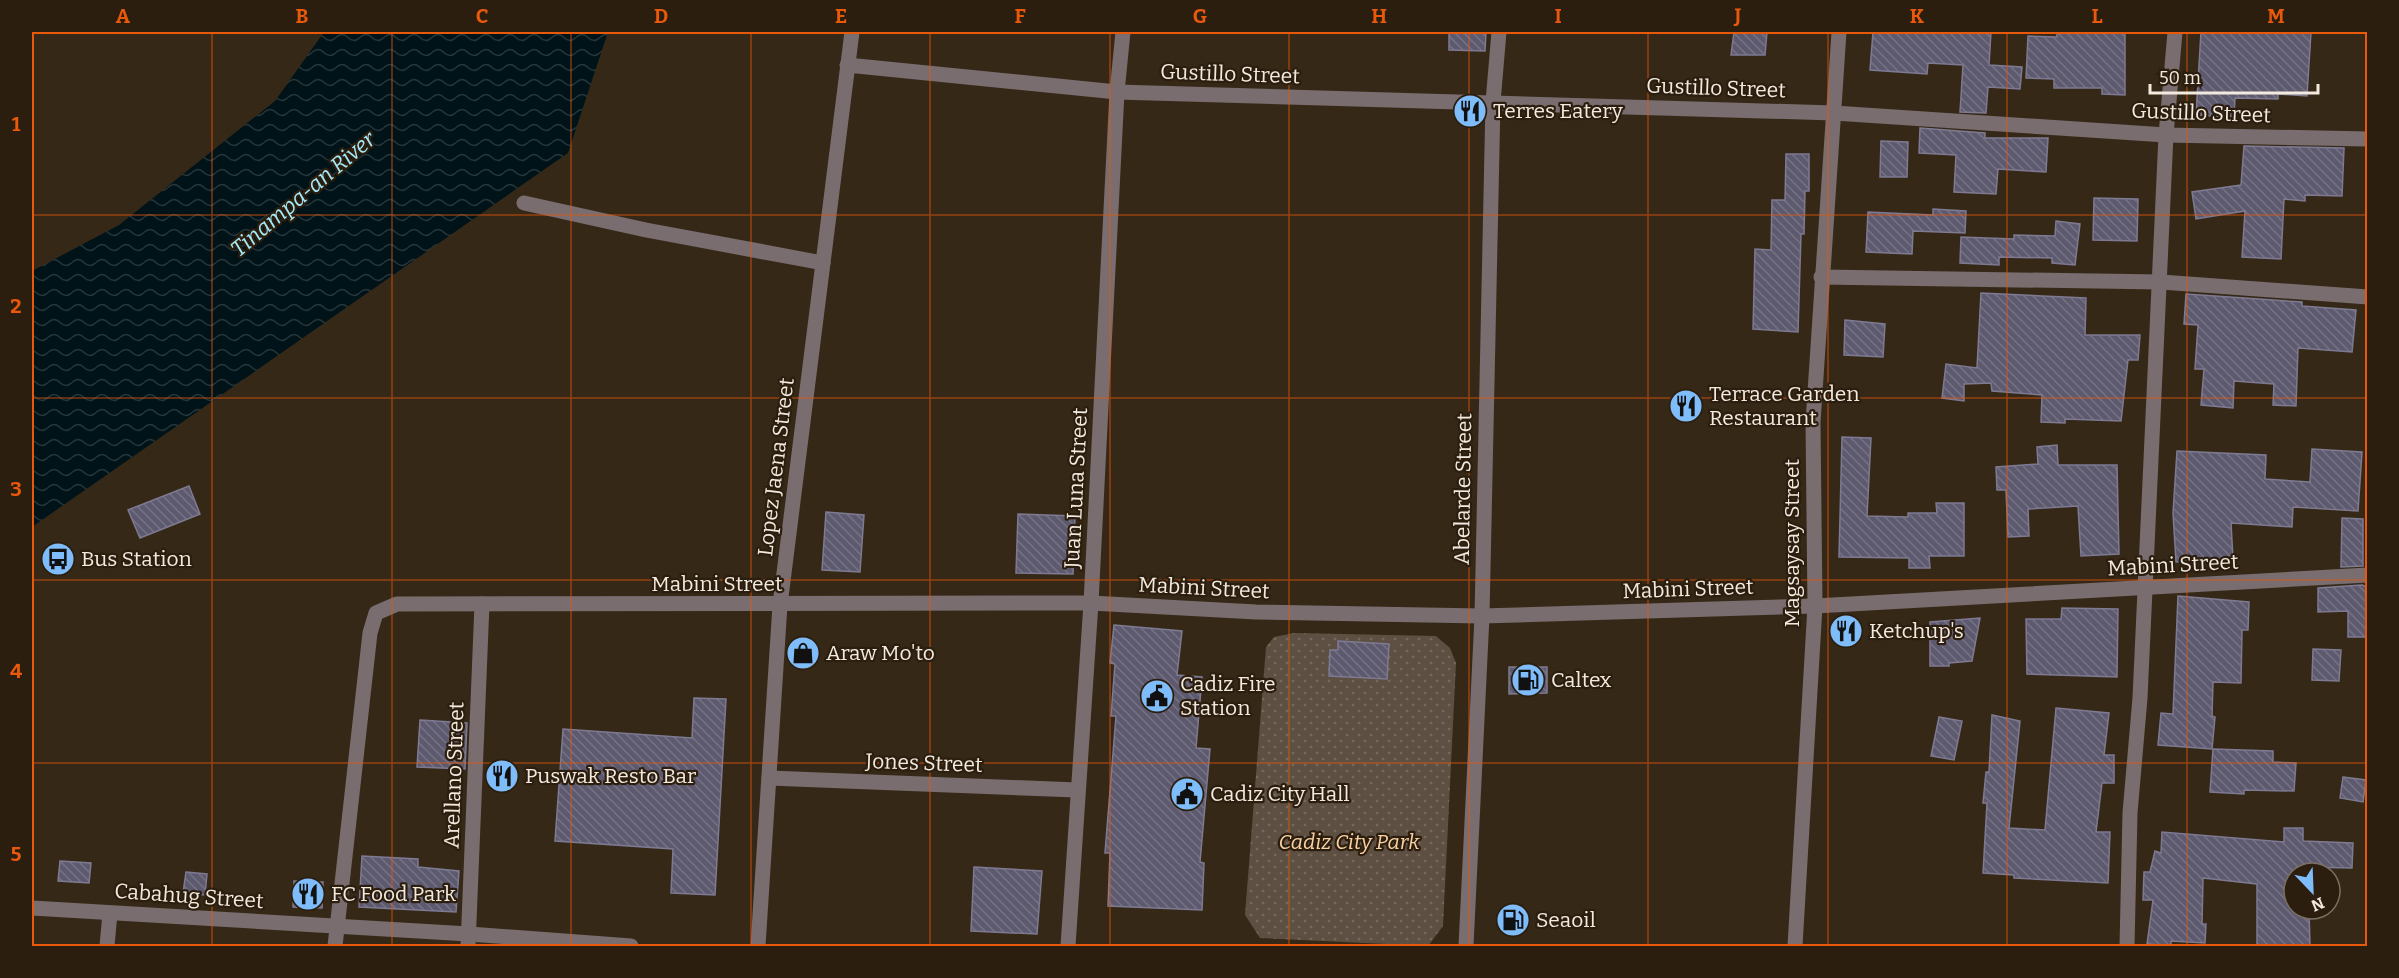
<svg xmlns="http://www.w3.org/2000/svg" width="2399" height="978" viewBox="0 0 2399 978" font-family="Bitter,serif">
<defs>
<pattern id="park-dots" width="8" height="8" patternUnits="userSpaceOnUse" patternTransform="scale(1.5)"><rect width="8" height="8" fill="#5d5042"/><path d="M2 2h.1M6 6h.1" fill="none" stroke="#75695d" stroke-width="1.8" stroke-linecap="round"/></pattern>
<pattern id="water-waves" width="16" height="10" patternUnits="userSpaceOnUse" patternTransform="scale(1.5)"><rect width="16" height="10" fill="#001319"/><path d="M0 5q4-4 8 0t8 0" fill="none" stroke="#26363a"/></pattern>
<pattern id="building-back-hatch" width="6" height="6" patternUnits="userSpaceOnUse" patternTransform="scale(1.5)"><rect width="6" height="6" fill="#5d5a70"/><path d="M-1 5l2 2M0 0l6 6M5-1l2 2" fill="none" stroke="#757284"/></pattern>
</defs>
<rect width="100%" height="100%" fill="#362817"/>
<path fill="url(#park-dots)" d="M1294 633 1436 636 1450 648 1456 663 1443 926 1428 946 1260 938 1245 915 1266 647 1274 637Z"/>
<path fill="url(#water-waves)" d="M324 32H608L568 153 32 527V271L119 225 275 101Z"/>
<g fill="url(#building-back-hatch)" stroke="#7d7a92" stroke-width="1.5">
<path d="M1449 32H1486L1485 51 1449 50Z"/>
<path d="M1734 32H1767L1765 55H1731Z"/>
<path d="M1873 32H1991L1989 65 2022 67 2020 89 1988 87 1986 113 1960 112 1963 65 1928 63 1927 74 1870 70Z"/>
<path d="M2057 32H2125V95L2102 94V88H2054V79L2026 78 2028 36 2057 37Z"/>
<path d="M2201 32H2311L2307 96 2278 94V99L2235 98 2234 117 2196 115Z"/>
<path d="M1920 128 1985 133V138H2048L2046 172 1998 169 1996 194 1954 192 1956 155 1919 153Z"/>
<path d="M1881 141 1908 142 1907 177H1880Z"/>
<path d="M2244 146 2344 148 2342 196 2305 195V201L2284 199 2281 259 2242 257 2245 211 2196 219 2192 192 2241 185Z"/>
<path d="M1786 154H1809V191H1805L1804 234H1801L1798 332 1753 329 1755 249 1771 250 1772 200H1785Z"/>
<path d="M2094 198 2138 199 2137 241 2093 240Z"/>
<path d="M1933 209 1966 211 1965 233 1913 231 1912 254 1866 252 1868 212 1933 215Z"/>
<path d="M2056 221 2080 224 2075 265 2052 263V258L1999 257V265L1960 263 1961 237 2014 239V235L2055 236Z"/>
<path d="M1981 293 2086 298 2085 335H2140L2138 360H2128L2121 421 2065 419V423L2041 422 2042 395 1992 391 1991 383 1964 384V401L1942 398 1946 364 1977 368Z"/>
<path d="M2186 294 2302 302V306L2356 310 2352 352 2298 348 2296 406 2273 405 2274 384 2234 381 2233 408 2201 405 2204 369H2195L2198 325 2184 324Z"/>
<path d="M1845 320 1885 324 1883 357 1844 355Z"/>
<path d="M1842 437 1871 438 1867 516 1908 517V513H1937L1936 503H1964V556H1929L1930 568H1909V558L1839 557Z"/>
<path d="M2057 445 2058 465H2117L2119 554 2081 556 2078 506 2028 509 2029 536 2008 537 2006 490H1997L1996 467 2038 464 2037 447Z"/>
<path d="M2312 449 2362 452 2358 511 2293 507 2292 527 2231 523 2233 558 2176 562 2173 513 2177 451 2266 455 2265 479 2310 482Z"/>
<path d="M189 486 200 514 140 538 128 510Z"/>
<path d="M826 512 864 515 860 572 822 570Z"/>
<path d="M1018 514 1075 516 1073 574 1016 573Z"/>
<path d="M2342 518 2363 519V566L2341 567Z"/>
<path d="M2362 585 2367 587V637H2348V611L2318 612V588Z"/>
<path d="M2178 596 2249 602 2248 630H2242L2241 683 2213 682 2212 716 2215 717 2212 749 2158 745 2161 713 2173 714Z"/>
<path d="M2062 608 2118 609 2117 677 2027 674 2026 619H2061Z"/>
<path d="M1980 618 1972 661 1949 663V666H1930V622Z"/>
<path d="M1114 625 1182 631 1177 675 1202 677 1196 748 1210 749 1200 862 1204 863 1202 910 1108 906 1110 853H1105L1116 716H1111L1115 664 1110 663Z"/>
<path d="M1338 641 1389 644 1387 679 1329 676 1330 650H1338Z"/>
<path d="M2313 649 2341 650 2339 681 2312 680Z"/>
<path d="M1509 667H1547V693L1509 694Z"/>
<path d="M694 698 726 699 715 895 671 893 673 849 555 841 563 729 692 738Z"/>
<path d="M2056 708 2109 713 2104 755H2114V783H2102L2096 832H2110L2108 883 2014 878V875L1983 873 1987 803H1983L1986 772H1989L1992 715 2020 721 2009 828 2045 830Z"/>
<path d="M1939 717 1962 721 1954 760 1931 756Z"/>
<path d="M420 720 467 723 465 769 417 767Z"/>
<path d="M2213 749 2273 751V762L2296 763 2294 791 2244 790V794L2210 792Z"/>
<path d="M2343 777 2366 780 2363 802 2340 798Z"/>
<path d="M2284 828H2303V841L2353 843 2352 868 2302 867V873H2294V909H2309L2310 946H2257V884L2203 878 2202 924H2206L2205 943 2171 941V946L2147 944 2153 900H2143L2144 872H2150L2155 851 2161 853 2162 832 2284 842Z"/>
<path d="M362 856 418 859V867L459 871 456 912 359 907Z"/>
<path d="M60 861 91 863 89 883 58 881Z"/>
<path d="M974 867 1042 871 1037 934 971 931Z"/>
<path d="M186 872 207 874 205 895 183 893Z"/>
<path d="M294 881 323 882 322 908 293 907Z"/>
<path d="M1503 908 1525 910 1523 931 1501 930Z"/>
</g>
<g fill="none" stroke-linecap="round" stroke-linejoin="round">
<g stroke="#796d6f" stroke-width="15">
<path d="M847 65 1117 92 1834 113 2166 135 2368 139"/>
<path d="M524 203 646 230 823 263"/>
<path d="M1821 277 2161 282 2368 297"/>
<path d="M769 778 1077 790"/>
<path d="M32 908 469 934 631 946"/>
<path d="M107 946 110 913"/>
<path d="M335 946 370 633 376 613 397 604 1091 603 1256 612 1482 616 1815 606 2368 575"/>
<path d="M468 946 482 604"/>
<path d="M758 946 780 605 852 32"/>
<path d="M1068 946 1091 603 1117 92 1123 32"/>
<path d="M1466 946 1482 616 1493 102 1499 32"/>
<path d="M1795 946 1815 606 1813 422 1839 32"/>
<path d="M2127 946 2130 813 2140 698 2166 135 2175 32"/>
</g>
</g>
<path fill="none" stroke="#e8590c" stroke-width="1.5" stroke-opacity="0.55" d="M212 32V946M392 32V946M571 32V946M751 32V946M930 32V946M1110 32V946M1289 32V946M1469 32V946M1648 32V946M1828 32V946M2007 32V946M2187 32V946M32 215H2368M32 398H2368M32 580H2368M32 763H2368"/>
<defs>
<symbol id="restaurant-disc" viewBox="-11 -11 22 22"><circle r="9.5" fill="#7fbdfa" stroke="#2c1e0e"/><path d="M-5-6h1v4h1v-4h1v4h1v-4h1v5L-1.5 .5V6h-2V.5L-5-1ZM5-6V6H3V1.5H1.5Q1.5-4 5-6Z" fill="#111"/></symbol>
<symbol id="bus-disc" viewBox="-11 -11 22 22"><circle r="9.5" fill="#7fbdfa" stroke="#2c1e0e"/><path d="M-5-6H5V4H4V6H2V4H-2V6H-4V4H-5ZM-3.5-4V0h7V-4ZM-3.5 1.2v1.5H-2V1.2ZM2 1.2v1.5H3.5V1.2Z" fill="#111"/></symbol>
<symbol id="shop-disc" viewBox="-11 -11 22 22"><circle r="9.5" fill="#7fbdfa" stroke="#2c1e0e"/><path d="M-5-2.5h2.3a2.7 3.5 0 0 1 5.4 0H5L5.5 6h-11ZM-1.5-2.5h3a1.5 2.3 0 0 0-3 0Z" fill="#111"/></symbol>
<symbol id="fuel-disc" viewBox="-11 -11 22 22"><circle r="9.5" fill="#7fbdfa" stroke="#2c1e0e"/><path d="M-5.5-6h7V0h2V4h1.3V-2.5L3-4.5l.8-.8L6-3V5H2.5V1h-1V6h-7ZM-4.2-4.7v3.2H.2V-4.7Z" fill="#111"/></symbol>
<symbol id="civic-disc" viewBox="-11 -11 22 22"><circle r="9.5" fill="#7fbdfa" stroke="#2c1e0e"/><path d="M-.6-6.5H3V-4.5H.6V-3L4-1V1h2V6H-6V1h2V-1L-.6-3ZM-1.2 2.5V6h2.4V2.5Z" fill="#111"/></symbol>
</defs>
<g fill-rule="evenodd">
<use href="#restaurant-disc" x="1451" y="92" width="38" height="38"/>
<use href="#restaurant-disc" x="1667" y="387" width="38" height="38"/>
<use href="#bus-disc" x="39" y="540" width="38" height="38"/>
<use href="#restaurant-disc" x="1827" y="612" width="38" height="38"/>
<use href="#shop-disc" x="784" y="634" width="38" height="38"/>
<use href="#fuel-disc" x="1509" y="661" width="38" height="38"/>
<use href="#civic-disc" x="1138" y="677" width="38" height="38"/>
<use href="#restaurant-disc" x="483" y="757" width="38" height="38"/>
<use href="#civic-disc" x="1168" y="775" width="38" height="38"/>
<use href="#restaurant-disc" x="289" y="875" width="38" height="38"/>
<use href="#fuel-disc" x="1494" y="901" width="38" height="38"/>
</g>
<g text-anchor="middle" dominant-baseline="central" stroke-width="4.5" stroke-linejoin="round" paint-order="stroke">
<g font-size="21" fill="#f3eadf" stroke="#2c1e0e">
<text transform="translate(1230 74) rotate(2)">Gustillo Street</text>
<text transform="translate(1716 88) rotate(2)">Gustillo Street</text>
<text transform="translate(2201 113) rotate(2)">Gustillo Street</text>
<text transform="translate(776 467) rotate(-83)">Lopez Jaena Street</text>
<text transform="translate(1076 488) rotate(-87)">Juan Luna Street</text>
<text transform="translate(1463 489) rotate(-89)">Abelarde Street</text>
<text transform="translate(1792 543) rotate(-90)">Magsaysay Street</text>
<text transform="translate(2173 565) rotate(-3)">Mabini Street</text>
<text x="717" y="584">Mabini Street</text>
<text transform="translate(1204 588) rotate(3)">Mabini Street</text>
<text transform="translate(1688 589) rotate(-2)">Mabini Street</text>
<text transform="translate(924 763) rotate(2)">Jones Street</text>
<text transform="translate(454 775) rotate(-88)">Arellano Street</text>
<text transform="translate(189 896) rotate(4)">Cabahug Street</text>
</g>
<g font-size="21" fill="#f3eadf" stroke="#2c1e0e" text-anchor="start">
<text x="1493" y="111">Terres Eatery</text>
<text x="1709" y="394">Terrace Garden<tspan x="1709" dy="24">Restaurant</tspan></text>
<text x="81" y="559">Bus Station</text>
<text x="1869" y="631">Ketchup's</text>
<text x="826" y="653">Araw Mo'to</text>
<text x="1551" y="680">Caltex</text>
<text x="1180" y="684">Cadiz Fire<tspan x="1180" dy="24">Station</tspan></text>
<text x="525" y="776">Puswak Resto Bar</text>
<text x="1210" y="794">Cadiz City Hall</text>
<text x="331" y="894">FC Food Park</text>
<text x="1536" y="920">Seaoil</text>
</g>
<g font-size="21" font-style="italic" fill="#f8d1a4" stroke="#2c1e0e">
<text x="1349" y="842">Cadiz City Park</text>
</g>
<g font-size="22" font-style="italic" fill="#a4eafb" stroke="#2c1e0e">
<text transform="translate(303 194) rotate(-40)">Tinampa-an River</text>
</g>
</g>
<rect width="2399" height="978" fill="none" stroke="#2c1e0e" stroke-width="66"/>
<g transform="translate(2312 891) rotate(157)"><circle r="28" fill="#2c1e0e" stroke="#7c7062" stroke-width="1.5"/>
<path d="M0-4.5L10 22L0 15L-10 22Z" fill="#7fbdfa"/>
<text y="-9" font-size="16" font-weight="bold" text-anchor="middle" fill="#f3eadf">N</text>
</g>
<path d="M2150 84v9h168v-9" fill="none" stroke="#f3eadf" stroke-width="3"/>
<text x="2159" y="84" font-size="18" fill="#f3eadf" stroke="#2c1e0e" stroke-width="4.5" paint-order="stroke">50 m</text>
<rect x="33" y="33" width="2333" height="912" fill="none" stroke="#e8590c" stroke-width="2"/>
<g font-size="20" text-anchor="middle" font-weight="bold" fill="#e8590c">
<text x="123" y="23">A</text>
<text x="302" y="23">B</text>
<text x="482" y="23">C</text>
<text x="661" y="23">D</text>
<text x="841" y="23">E</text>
<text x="1020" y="23">F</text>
<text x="1200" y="23">G</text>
<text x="1379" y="23">H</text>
<text x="1558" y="23">I</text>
<text x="1738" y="23">J</text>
<text x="1917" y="23">K</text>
<text x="2097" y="23">L</text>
<text x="2276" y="23">M</text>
<text x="16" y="131">1</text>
<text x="16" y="313">2</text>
<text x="16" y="496">3</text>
<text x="16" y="678">4</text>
<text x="16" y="861">5</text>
</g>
</svg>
